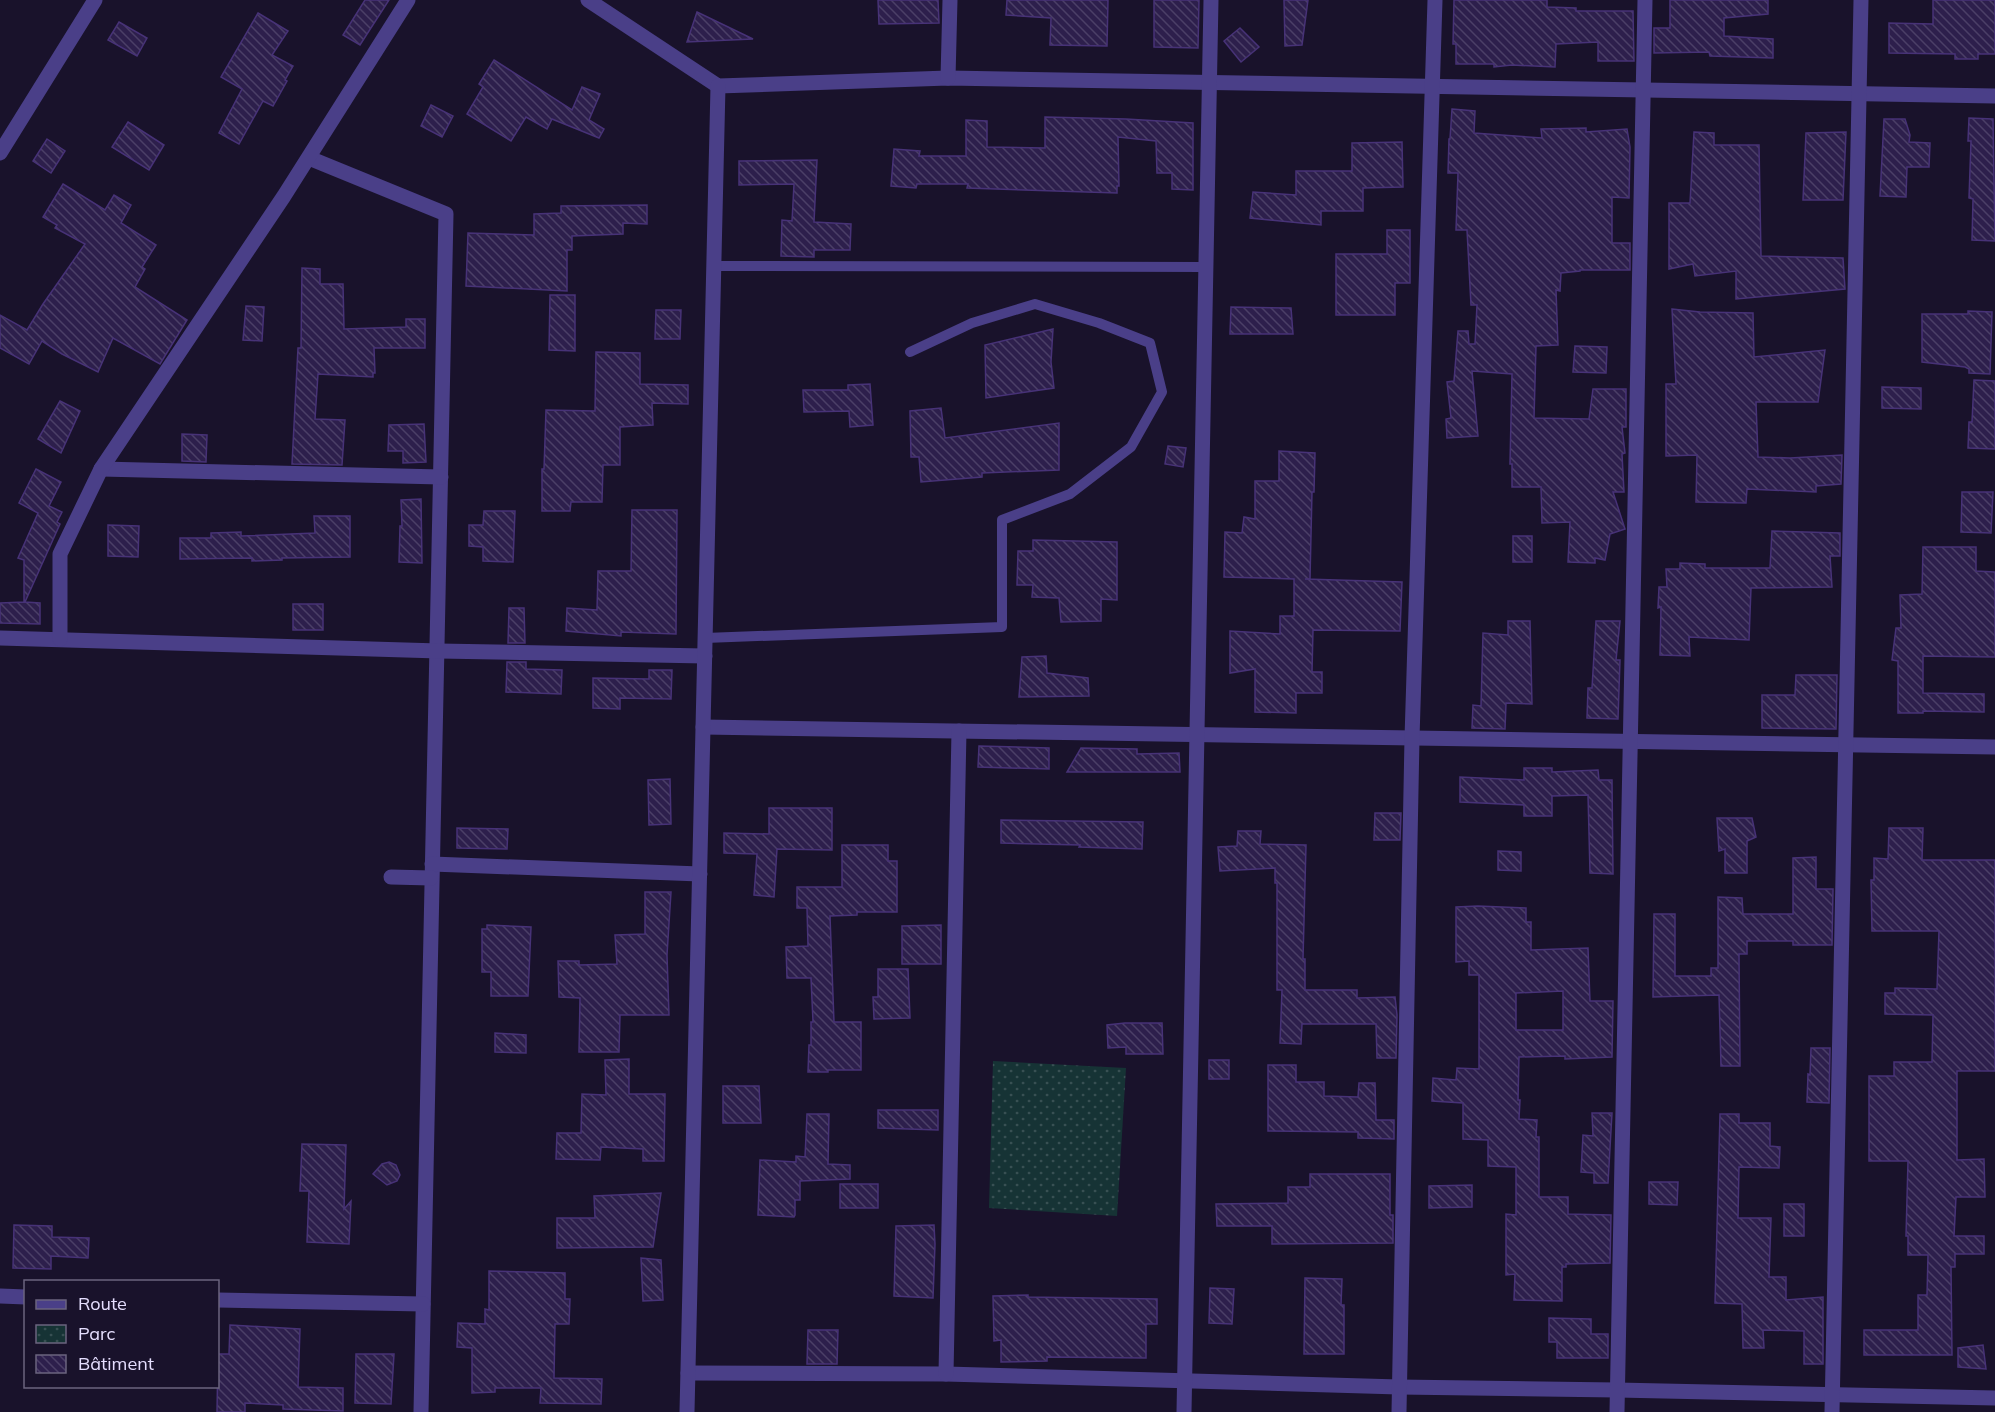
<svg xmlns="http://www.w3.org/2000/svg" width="1995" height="1412" viewBox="0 0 1995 1412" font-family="Mulish,sans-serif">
<defs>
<pattern id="park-dots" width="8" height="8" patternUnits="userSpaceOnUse" patternTransform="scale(1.5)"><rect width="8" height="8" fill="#163335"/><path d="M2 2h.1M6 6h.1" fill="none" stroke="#385053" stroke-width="1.8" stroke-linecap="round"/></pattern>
<pattern id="building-back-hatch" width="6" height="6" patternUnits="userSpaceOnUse" patternTransform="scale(1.5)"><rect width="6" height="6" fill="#2d1f4c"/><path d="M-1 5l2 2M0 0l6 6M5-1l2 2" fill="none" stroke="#4b3f67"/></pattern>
</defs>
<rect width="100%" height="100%" fill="#19122b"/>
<path fill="url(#park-dots)" d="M993 1061 1126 1068 1117 1216 989 1208Z"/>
<g fill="url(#building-back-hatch)" stroke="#473277" stroke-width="1.5" fill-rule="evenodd">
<path d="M365 0H389L360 45 343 35Z"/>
<path d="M878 0H938L939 23 879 24Z"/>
<path d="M1007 0H1108L1107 46 1050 45 1051 18 1006 15Z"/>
<path d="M1154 0H1199L1198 48 1154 47Z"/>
<path d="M1284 0H1308L1302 45 1285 46Z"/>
<path d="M1454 0H1547V7L1576 8V11H1633L1634 61H1598V42L1556 44 1555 67 1512 65 1494 67V64H1456V44H1453Z"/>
<path d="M1670 0H1768V14L1724 18V36L1773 39V58L1710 56 1709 52 1654 53V28H1670Z"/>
<path d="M1933 0H1995V54H1978V59H1955V54L1889 53V23L1933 24Z"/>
<path d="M697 12 753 39 687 42Z"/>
<path d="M258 13 288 31 272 55 293 66 285 80 287 81 273 106 263 101 239 144 219 133 242 89 221 77Z"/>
<path d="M119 22 147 38 137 56 108 40Z"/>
<path d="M1240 28 1259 47 1241 62 1224 41Z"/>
<path d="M494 60 572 110 582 87 600 94 589 120 604 129 599 138 552 119 547 129 526 117 511 141 467 114 483 87 479 84Z"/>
<path d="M431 105 453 116 442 137 421 126Z"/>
<path d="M1452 109 1475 111 1474 133 1542 138 1541 129 1586 128V132L1627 129 1630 147 1629 198 1612 197V243H1630V270H1580V271L1561 273 1560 291 1556 290 1558 345 1536 346 1534 418 1589 419 1593 389H1626V427H1622L1625 453 1622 454 1624 492H1613L1625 529 1610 534 1605 560 1595 558V563L1568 562 1570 522 1542 523 1541 487H1512V464H1510L1512 374 1472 371 1478 436 1447 438 1446 419 1451 418 1447 382 1454 381 1458 331H1468L1469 344H1475L1477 305H1471L1467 230H1456L1458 173H1448L1449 139H1450Z"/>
<path d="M1045 117 1126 119 1193 123V190L1172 189V173H1157L1156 141 1118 137 1119 186H1117V193L967 188 968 184H917L916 188 891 186 894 149 920 151 919 156H966V120L987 121V147L1045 148Z"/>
<path d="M1969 118 1993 119 1995 241 1972 240 1973 199 1969 198 1971 141H1968Z"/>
<path d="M1884 119H1905L1910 135 1909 142 1930 143 1929 167H1907L1906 197 1880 196Z"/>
<path d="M128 122 164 145 149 170 112 147Z"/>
<path d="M1694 132 1714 133V145H1759L1761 256 1843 258 1845 289 1736 299V271L1695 276 1693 264 1669 269V203H1690Z"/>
<path d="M1846 132 1843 200H1803L1806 133Z"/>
<path d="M47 139 65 151 51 173 33 161Z"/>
<path d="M1402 142 1403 187 1363 188V211H1321V225L1250 218 1253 192 1296 195V171H1352V143Z"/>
<path d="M817 160 814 222 851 224 850 250H814V257L781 256 782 220 792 221 794 184 739 185V161Z"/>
<path d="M63 184 105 210 114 195 131 205 121 223 156 245 142 267 145 269 135 287 187 320 160 364 113 338 98 372 62 354 42 341 29 364 0 348V315L27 330 43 304 85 244 55 228 57 225 43 217Z"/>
<path d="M647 205V224L623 223V234L572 236V250H567V291L466 286 468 233 534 235V214L561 213V206Z"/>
<path d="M1387 230H1410V283H1395V315H1336V254H1387Z"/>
<path d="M302 268 320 269V284H343L344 329 406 327V319H425V348H374L375 373H373V377L318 374 315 419 345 420 342 465 292 464 298 348H301Z"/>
<path d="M550 295H575V351L549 350Z"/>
<path d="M246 306 264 307 262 341 243 340Z"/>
<path d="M1231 307 1291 308 1293 334H1230Z"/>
<path d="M1672 309 1700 312 1753 313 1754 357 1825 350 1818 402H1756L1758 457 1790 458 1842 455 1841 484 1816 486V492L1747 489 1746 503 1696 502 1697 455 1666 456V384H1676Z"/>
<path d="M656 310H681L680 339H655Z"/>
<path d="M1968 311 1992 312 1990 374 1969 373V369L1965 367 1922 362V314H1968Z"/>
<path d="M1053 329 1051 362 1054 388 986 398 985 345Z"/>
<path d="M1575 346 1607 347 1606 373 1573 372Z"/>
<path d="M596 352 640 353V384L688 385V404L652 403 653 425 620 427V465H603L602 502H571L570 511H542V469H544L546 410 595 411Z"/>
<path d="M1974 380 1995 381V449L1968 448 1969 422H1972Z"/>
<path d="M870 384 873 425 850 427 849 411 804 412 803 390H848V385Z"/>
<path d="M1882 387 1921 388V409L1882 408Z"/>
<path d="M60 401 80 411 61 453 38 439Z"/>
<path d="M941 408 945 438 1059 423V470L982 473V477L921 482 919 457H911L910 411Z"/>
<path d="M424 424 426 462 403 463V451H388L389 425Z"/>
<path d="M182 434 207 435 206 462 182 461Z"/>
<path d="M1168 446 1186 448 1183 467 1165 464Z"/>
<path d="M1279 451 1315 453 1314 492H1312L1310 579H1305L1402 582 1400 631 1313 630 1312 672H1322V693H1296V713L1255 712V669L1230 673V631L1280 634V616H1294V579L1224 577 1225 532 1242 533 1244 517 1255 519V481H1279Z"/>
<path d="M36 469 61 482 49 506 62 512 57 522 60 524 25 602 40 603V624L0 623V603L24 602V560L18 558 38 513 19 503Z"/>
<path d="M1962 492H1993L1991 533 1961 532Z"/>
<path d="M421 499 422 563 399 562 400 526H402L401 500Z"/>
<path d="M632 510H677L676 634 621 632V636L566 631 567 608 597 610 598 571H631Z"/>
<path d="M484 511H515L513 562 483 561V547L469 546V525H483Z"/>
<path d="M314 516H350V557L282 558V560L252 561V558L180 559V538H211V533L241 532V536L315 533Z"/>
<path d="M108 525 139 526 138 557 108 556Z"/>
<path d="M1772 531 1840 533V556H1830L1832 587 1751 588 1749 640 1689 637 1690 656 1660 655 1661 607 1658 608 1659 587H1667L1666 569H1680V563L1705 564V568H1770Z"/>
<rect x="1513" y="536" width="19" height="26"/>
<path d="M1033 540 1117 542V600L1101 599V621L1061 622 1059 598 1032 597 1033 585H1017L1018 551H1033Z"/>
<path d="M1923 547H1976V571L1995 572V657L1923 656V693L1984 694V712L1923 711V713H1898V661L1892 660 1896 628H1901L1900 595 1922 594Z"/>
<rect x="293" y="604" width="30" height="26"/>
<path d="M509 608H524L525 643H508Z"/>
<path d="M1508 621H1530L1532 704 1506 703 1505 729 1472 728 1473 705 1481 706 1483 633 1508 635Z"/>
<path d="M1596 621H1620L1616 660H1620L1618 719 1587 718 1588 688H1592Z"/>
<path d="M1046 656 1047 673 1088 678 1089 696 1019 697 1022 657Z"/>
<path d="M507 662H526V669L562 670 561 694 506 692Z"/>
<path d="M649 670H672L671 699 620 698V709L593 708V678L649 679Z"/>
<path d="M1796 675H1837L1836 729 1762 728V695H1795Z"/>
<path d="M979 746 1049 748V769L978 767Z"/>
<path d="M1081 748 1137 749V754L1179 753 1180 772H1067Z"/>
<path d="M1524 768H1552V772L1598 770 1599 780H1612L1613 874 1590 873 1588 795 1552 796V816H1524V805L1460 802V777L1524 780Z"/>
<path d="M670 779 671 824 649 825 648 780Z"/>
<path d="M769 808H832V850L777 849 774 897 754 895 757 854 724 853V833L769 834Z"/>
<path d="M1375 813H1401L1400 840H1374Z"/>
<path d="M1717 818H1752L1756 837 1747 841V873H1725V849L1719 851Z"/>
<path d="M1001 820 1143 822 1142 849 1079 847 1080 845 1001 843Z"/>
<path d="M457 828 508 829 507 849 457 848Z"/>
<path d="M1889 828H1923L1922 860H1995V1071H1957V1160L1984 1159 1985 1197H1956L1954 1236H1984V1254H1955V1267H1951L1952 1355H1864V1330H1918V1295H1927L1928 1255H1908V1236H1906L1908 1161H1869V1076H1894V1062H1932L1933 1015 1885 1014V993H1895V988L1937 989 1939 931H1872L1871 880H1874V858L1888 859Z"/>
<path d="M1238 831H1261L1260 844 1306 845 1303 959H1305V990H1357V998L1395 997 1397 1015 1396 1058H1377L1376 1024H1302L1301 1044 1280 1043 1282 990H1277V883H1275V868L1220 871 1218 847 1237 846Z"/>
<path d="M842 845H888V861H897V912H857V915L830 916 834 1022H861V1070H828V1072H808L809 1045H811V1022H813L811 978H787L786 947 808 946 807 908H797V887H842Z"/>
<path d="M1498 851 1521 852V871L1498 870Z"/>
<path d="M1816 857V889H1833L1832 945H1793V941H1747V954H1739L1740 1066H1721L1719 995 1653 997 1654 914H1675V976H1711V968H1718V897L1742 898 1743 914H1793V858Z"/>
<path d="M645 892H671L667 955 669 1015H620L619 1052H579L580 998 559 997 558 961H579V965L617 964 615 935 645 934Z"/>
<path d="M1478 906 1526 908V922H1531V950L1588 948 1590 1001H1613L1612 1057 1565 1059V1056L1519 1057 1518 1100H1520L1519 1119 1537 1120 1536 1137H1539V1197H1568V1214L1611 1215 1610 1263 1566 1264V1267H1562V1301L1514 1300 1515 1274 1506 1275V1214L1516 1215V1167L1488 1166V1140L1463 1139V1103L1432 1101 1433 1078 1456 1080 1457 1068 1479 1069V975H1469V961L1456 962V907ZM1563 991V1030H1516V993Z"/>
<path d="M487 925 531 927 528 996H491V972H482V929H487Z"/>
<path d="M941 925V964H902V926Z"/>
<path d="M878 969H908L910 1018 874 1019 873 997H878Z"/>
<path d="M1125 1023H1162L1163 1054H1126V1047L1108 1048 1107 1025Z"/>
<path d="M495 1033 526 1035V1053L495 1052Z"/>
<path d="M1811 1048H1830L1829 1103 1807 1102 1808 1074 1810 1075Z"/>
<path d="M629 1059V1094H665L664 1161H643V1149L601 1147 600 1160 556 1159 557 1133H581L582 1094 606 1095 605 1060Z"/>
<rect x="1209" y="1060" width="20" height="19"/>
<path d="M1268 1065H1296V1082H1324V1096L1358 1097 1359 1083H1375L1376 1120H1394V1139L1358 1138V1132L1268 1131Z"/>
<path d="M723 1086H759L761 1123H723Z"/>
<path d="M878 1110H938V1130L878 1128Z"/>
<path d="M1592 1113H1612L1608 1183H1594V1173L1581 1172 1583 1135 1593 1136Z"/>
<path d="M807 1114H829L828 1164 850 1165V1179L800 1181V1200H795V1215L794 1217 758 1215 760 1160 796 1162V1156L805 1157Z"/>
<path d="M1720 1114H1739V1123H1770V1146L1780 1147 1779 1168 1739 1167 1738 1218H1771L1769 1277H1786V1300L1823 1297V1364H1804V1331L1763 1330 1764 1348H1743L1742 1304 1715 1303Z"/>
<path d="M302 1144 346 1145 344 1209 351 1201 349 1244 307 1242 309 1191H300Z"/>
<path d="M389 1162 396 1165 400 1175 397 1181 387 1185 373 1174 382 1164Z"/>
<path d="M1310 1174H1390V1215H1393V1243L1272 1244V1226H1217L1216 1204 1288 1203V1187H1310Z"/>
<path d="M1649 1182H1678L1677 1205 1649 1204Z"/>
<rect x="840" y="1184" width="38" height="24"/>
<path d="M1472 1185V1207L1429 1208V1186Z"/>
<path d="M661 1193 653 1247 557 1248V1218H595L594 1196Z"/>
<rect x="1784" y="1204" width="20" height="32"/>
<path d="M14 1225 52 1226V1237L89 1238 88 1258 51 1256V1269L13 1268Z"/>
<path d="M934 1225 935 1244 933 1298 894 1296 896 1226Z"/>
<path d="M641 1258 661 1260 663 1300 643 1301Z"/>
<path d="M489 1271 565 1273V1299H570L569 1324H555L554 1378 602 1379 601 1404 540 1403 541 1388H495V1392L472 1393V1348L457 1347 458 1323 485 1324V1309L489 1310Z"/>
<path d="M1305 1278 1342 1279 1341 1305H1344V1354H1304Z"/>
<path d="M1210 1288 1234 1289 1232 1324 1209 1323Z"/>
<path d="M1028 1295V1297L1157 1299V1324H1146V1358L1047 1357V1361L1001 1362V1340L994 1341 993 1296Z"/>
<path d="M1549 1318 1591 1319V1334H1608V1358H1557V1342H1549Z"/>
<path d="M230 1325 300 1329 298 1387 343 1388V1411L283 1409V1405L245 1403V1412H217L218 1354H229Z"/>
<path d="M808 1330H838L837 1364H807Z"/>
<path d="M1983 1345 1986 1369 1958 1367V1348Z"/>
<path d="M356 1354H394L391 1404 355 1403Z"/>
</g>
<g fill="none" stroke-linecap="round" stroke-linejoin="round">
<g stroke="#4a3f88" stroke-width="10">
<path d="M714 266 1205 267"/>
<path d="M705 638 1002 627V520L1070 494 1131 447 1162 392 1150 343 1099 323 1035 304 972 323 910 352"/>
</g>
<g stroke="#4a3f88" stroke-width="15">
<path d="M588 0 718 86 948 78 1995 96"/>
<path d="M948 78 950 0"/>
<path d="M0 153 95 0"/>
<path d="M309 158 446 214 421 1412"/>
<path d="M101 469 441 477"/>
<path d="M0 638 439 651 705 656"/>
<path d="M60 639V554L101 469 284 196 408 0"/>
<path d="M703 727 1995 747"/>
<path d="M432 864 700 874"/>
<path d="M391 877 431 878"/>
<path d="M0 1296 26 1297"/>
<path d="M218 1300 423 1304"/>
<path d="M688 1373 946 1374 1399 1387 1617 1390 1995 1398"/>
<path d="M946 1374 959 731"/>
<path d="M687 1412 718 86"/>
<path d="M1184 1412 1211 0"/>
<path d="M1399 1412 1412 738 1435 0"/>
<path d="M1617 1412 1645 0"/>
<path d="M1832 1412 1861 0"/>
</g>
</g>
<rect x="24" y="1280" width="195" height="108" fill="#19122b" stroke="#6b647f" stroke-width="1.5"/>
<rect x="36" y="1300" width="30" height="9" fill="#4a3f88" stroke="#6b647f" stroke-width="1.5"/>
<text x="78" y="1310" font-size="18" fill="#e5defe">Route</text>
<rect x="36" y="1325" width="30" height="18" fill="url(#park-dots)" stroke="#6b647f" stroke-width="1.5"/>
<text x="78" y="1340" font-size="18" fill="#e5defe">Parc</text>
<rect x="36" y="1355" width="30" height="18" fill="url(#building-back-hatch)" stroke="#6b647f" stroke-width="1.5"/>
<text x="78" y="1370" font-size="18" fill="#e5defe">Bâtiment</text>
</svg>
